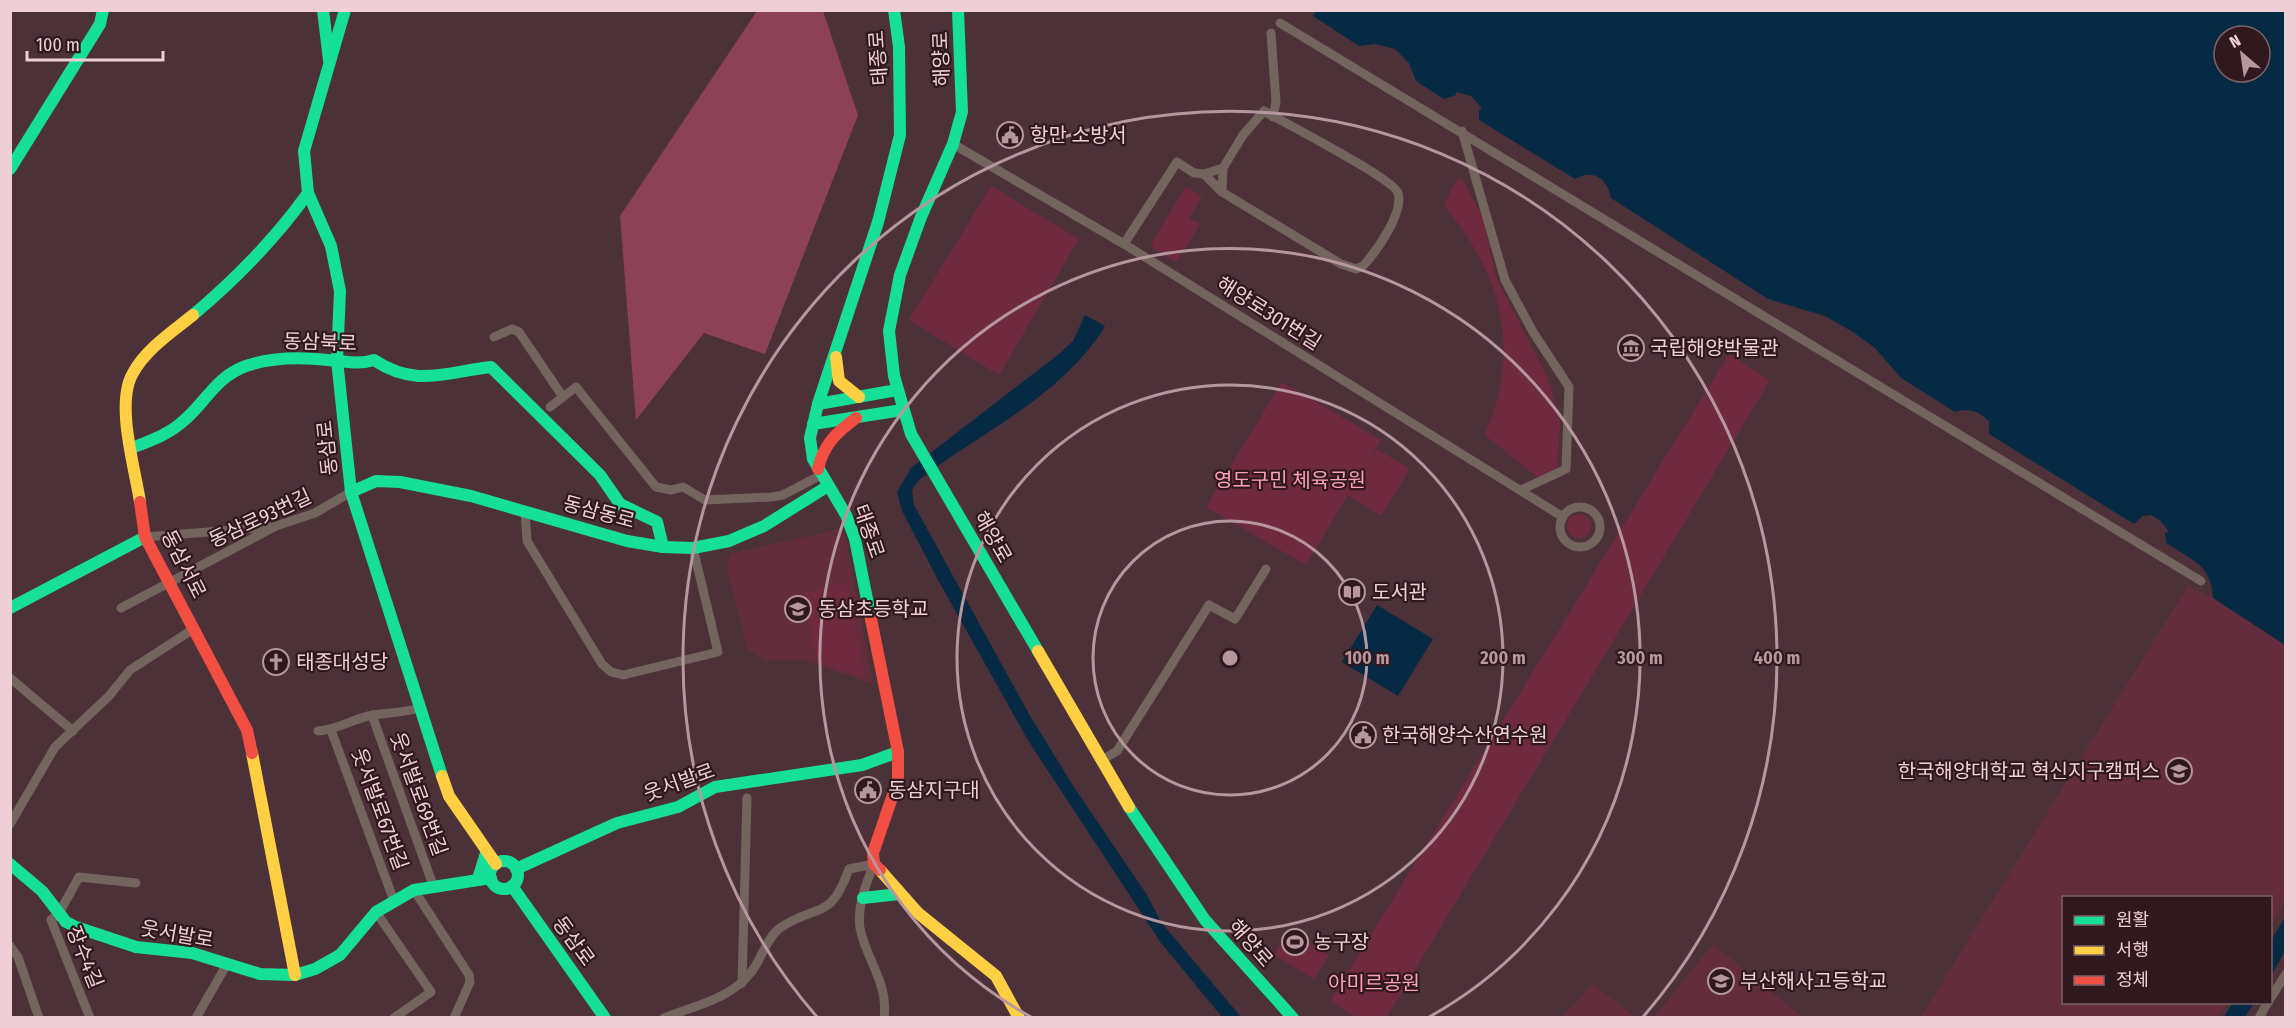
<svg xmlns="http://www.w3.org/2000/svg" width="2296" height="1028" viewBox="0 0 2296 1028" font-family="'Fira Sans Condensed','Noto Sans KR',sans-serif">
<rect width="100%" height="100%" fill="#4d3139"/>
<g fill="#642d3d">
<path d="M839 529 846 539 873 684 804 660H766L748 650 727 569 730 554Z"/>
<path d="M2188 586 2213 598 2285 645V901L2271 927 2270 898H2064V1002L2227 1003 2218 1017 1920 1018Z"/>
<path d="M1713 944 1802 1017H1654Z"/>
<path d="M1593 984 1635 1017H1562Z"/>
</g>
<g fill="#702a40">
<path d="M1462 178 1483 218 1496 277 1548 378 1560 422 1557 474 1537 477 1485 435C1490 420 1496 406 1499 391 1515 320 1488 258 1444 205L1455 182Z"/>
<path d="M991 186 1079 239 999 375 909 320Z"/>
<path d="M1186 187 1202 196 1189 218 1200 224 1176 262 1153 248 1152 242Z"/>
<path d="M1729 354 1770 380 1387 1017H1356L1330 1001Z"/>
<path d="M1282 382 1381 440 1369 460 1377 449 1410 469 1381 516 1348 495 1306 565 1206 507Z"/>
<circle cx="1579" cy="526" r="12"/>
<path d="M847 582 865 677 818 663 802 594Z"/>
<path d="M1289 930 1329 955 1314 979 1274 955Z"/>
</g>
<path fill="#8c4157" d="M757 11H823L858 115 765 354 704 333 636 420 620 216Z"/>
<g fill="#072a44" fill-rule="evenodd">
<path d="M1316 11H2285V645L2213 598C2211 564 2192 560 2166 543L2165 533 2169 532 2161 521 2151 515 2143 516 2134 524 1989 434V421C1978 411 1970 408 1955 412L1901 378 1875 348 1853 332 1825 316 1768 299 1611 198C1608 179 1593 168 1575 179L1479 120V110L1482 108 1471 96 1456 92V95L1444 99 1416 81 1409 63 1395 49 1375 44 1359 46 1313 16ZM2224 36H2260V72H2224Z"/>
<path d="M1085 315 1105 326C1063 396 981 432 919 480L912 490 914 505 1029 714 1072 784 1147 895 1161 922 1241 1017H1222L1161 943 1029 742 938 580 902 511 897 492 911 468 1059 354 1073 341Z"/>
<path d="M1377 605 1433 639 1398 696 1342 662Z"/>
<path d="M2285 917V951L2271 976V941Z"/>
<path d="M2233 1002H2254V1003L2245 1017H2224Z"/>
</g>
<g fill="none" stroke-linecap="round" stroke-linejoin="round">
<g stroke="#73655e" stroke-width="9">
<path d="M1280 23 2201 581"/>
<path d="M1271 33 1276 102 1273 117"/>
<path d="M1264 111C1283 122 1394 179 1398 193 1404 213 1376 252 1363 266L1356 269 1341 264 1222 192 1204 174 1223 168 1243 135Z"/>
<path d="M1462 131 1505 280 1533 332 1569 387 1566 469 1521 490"/>
<path d="M953 144 1124 244 1563 517"/>
<path d="M1222 192 1223 168"/>
<path d="M1124 244 1177 162 1194 173 1204 174"/>
<path d="M494 337 512 329 519 332 563 397"/>
<path d="M550 407 576 387 656 487 671 490 683 487 705 500 772 497 783 495 821 475"/>
<circle cx="1580" cy="527" r="20"/>
<path d="M525 511 527 541 602 664 611 672 623 675 718 652 693 548"/>
<path d="M145 537 271 527"/>
<path d="M121 608 276 526 315 513 351 492"/>
<path d="M10 678 73 731"/>
<path d="M372 715 433 885"/>
<path d="M331 730 394 901"/>
<path d="M318 731C338 730 354 718 373 715 390 713 405 712 421 708"/>
<path d="M1102 760 1117 751 1209 605 1235 619 1266 569"/>
<path d="M10 824 55 747 109 696 130 670 195 628"/>
<path d="M874 864C866 883 857 907 860 928 866 960 889 983 884 1018"/>
<path d="M414 890 469 975 470 982 454 1018"/>
<path d="M376 912 431 992 394 1018"/>
<path d="M10 946 18 957 39 1018"/>
<path d="M742 983 747 798"/>
<path d="M2270 999 2286 974"/>
<path d="M90 1018 51 920 59 913 79 877 136 883"/>
<path d="M196 1018 227 964"/>
<path d="M664 1018C694 1006 733 998 752 971 761 959 768 936 780 928 819 902 830 922 849 869L874 864"/>
<path d="M2259 1018 2268 1002"/>
</g>
<g stroke="#16e098" stroke-width="12">
<path d="M323 10 329 60"/>
<path d="M345 10 304 151 308 193 331 246 340 291 337 360 351 492 442 776"/>
<path d="M958 10 962 112 953 144 921 217 900 275 889 331 894 376 911 434 1038 651"/>
<path d="M10 169 100 24 103 10"/>
<path d="M193 315C237 278 275 239 308 193"/>
<path d="M818 404 897 390"/>
<path d="M813 424 902 410"/>
<path d="M132 448C149 441 167 435 181 423 205 404 215 377 246 366 272 357 301 357 328 360 345 361 358 365 374 360 416 388 445 372 491 367L600 475 620 504 657 522 663 547"/>
<path d="M351 492 376 481 400 482 471 496 627 541 663 547 693 548 729 541 764 526 828 486"/>
<path d="M10 608 145 537"/>
<path d="M871 619 855 539 846 515 813 459 810 438 818 404 878 222 900 135 899 47 894 10"/>
<path d="M1129 807 1205 920 1293 1018"/>
<circle cx="504" cy="875" r="14"/>
<path d="M10 864 42 891 66 922 76 927 136 947 192 953 260 974 295 975 315 969 340 955 376 912 414 890 491 878"/>
<path d="M516 869 617 823 678 807 715 787 862 765 898 752"/>
<path d="M478 879 486 853"/>
<path d="M512 886 605 1018"/>
<path d="M863 898 899 894"/>
</g>
<g stroke="#ffcf43" stroke-width="12">
<path d="M836 357 839 381 859 397"/>
<path d="M140 502C135 468 115 403 133 373 146 349 172 332 193 315"/>
<path d="M1038 651 1129 807"/>
<path d="M252 753 295 975"/>
<path d="M442 776 449 796 496 864"/>
<path d="M880 870 918 913 996 976 1019 1018"/>
</g>
<g stroke="#f24e42" stroke-width="12">
<path d="M818 469C823 445 837 432 856 418"/>
<path d="M140 502 145 537 247 730 252 753"/>
<path d="M871 619 898 752V780L873 853 874 864 880 870"/>
</g>
</g>
<g fill="none" stroke="#b7979f" stroke-width="3">
<circle cx="1230" cy="658" r="137"/>
<circle cx="1230" cy="658" r="273"/>
<path d="M1031 1017A410 410 0 1 1 1429 1017"/>
<path d="M817 1017A547 547 0 1 1 1643 1017"/>
</g>
<defs>
<symbol id="civic-ring" viewBox="-11 -11 22 22"><circle r="9.5" fill="#2f181e" stroke="#b7979f" stroke-width="1.5"/><path d="M-.6-6.5H3V-4.5H.6V-3L4-1V1h2V6H-6V1h2V-1L-.6-3ZM-1.2 2.5V6h2.4V2.5Z" fill="#b7979f"/></symbol>
<symbol id="museum-ring" viewBox="-11 -11 22 22"><circle r="9.5" fill="#2f181e" stroke="#b7979f" stroke-width="1.5"/><path d="M0-6L6-3V-2H-6V-3ZM-5-1h2V3h-2ZM-1-1h2V3h-2ZM3-1h2V3H3ZM-6 4H6V6H-6Z" fill="#b7979f"/></symbol>
<symbol id="library-ring" viewBox="-11 -11 22 22"><circle r="9.5" fill="#2f181e" stroke="#b7979f" stroke-width="1.5"/><path d="M-6-4Q-3-5.5-.7-3.5V5Q-3 3-6 4ZM6-4Q3-5.5 .7-3.5V5Q3 3 6 4Z" fill="#b7979f"/></symbol>
<symbol id="school-ring" viewBox="-11 -11 22 22"><circle r="9.5" fill="#2f181e" stroke="#b7979f" stroke-width="1.5"/><path d="M0-5L7-2L0 1L-7-2ZM-4 1L0 2.5L4 1V4Q0 6-4 4Z" fill="#b7979f"/></symbol>
<symbol id="church-ring" viewBox="-11 -11 22 22"><circle r="9.5" fill="#2f181e" stroke="#b7979f" stroke-width="1.5"/><path d="M-1.2-6h2.4v3.5h3.3v2.4h-3.3V6h-2.4V-.1h-3.3v-2.4h3.3Z" fill="#b7979f"/></symbol>
<symbol id="university-ring" viewBox="-11 -11 22 22"><circle r="9.5" fill="#2f181e" stroke="#b7979f" stroke-width="1.5"/><path d="M0-5L7-2L0 1L-7-2ZM-4 1L0 2.5L4 1V4Q0 6-4 4Z" fill="#b7979f"/></symbol>
<symbol id="stadium-ring" viewBox="-11 -11 22 22"><circle r="9.5" fill="#2f181e" stroke="#b7979f" stroke-width="1.5"/><path d="M0-5a6.5 5 0 1 0 0 10a6.5 5 0 1 0 0-10ZM-3.5-1.8h7v3.6h-7Z" fill="#b7979f"/></symbol>
</defs>
<g fill-rule="evenodd">
<use href="#civic-ring" x="995" y="120" width="30" height="30"/>
<use href="#museum-ring" x="1616" y="333" width="30" height="30"/>
<use href="#library-ring" x="1337" y="577" width="30" height="30"/>
<use href="#school-ring" x="783" y="594" width="30" height="30"/>
<use href="#church-ring" x="261" y="647" width="30" height="30"/>
<use href="#civic-ring" x="1348" y="720" width="30" height="30"/>
<use href="#university-ring" x="2164" y="756" width="30" height="30"/>
<use href="#civic-ring" x="853" y="775" width="30" height="30"/>
<use href="#stadium-ring" x="1280" y="927" width="30" height="30"/>
<use href="#school-ring" x="1706" y="966" width="30" height="30"/>
</g>
<g text-anchor="middle" dominant-baseline="central" stroke-width="4.5" stroke-linejoin="round" paint-order="stroke">
<g font-size="20" fill="#f0ced6" stroke="#2f181e">
<text transform="translate(878 58) rotate(-94)">태종로</text>
<text transform="translate(941 59) rotate(-92)">해양로</text>
<text transform="translate(1269 313) rotate(32)">해양로301번길</text>
<text transform="translate(320 342) rotate(2)">동삼북로</text>
<text transform="translate(327 448) rotate(-96)">동삼로</text>
<text transform="translate(599 512) rotate(15)">동삼동로</text>
<text transform="translate(260 518) rotate(-25)">동삼로93번길</text>
<text transform="translate(869 531) rotate(71)">태종로</text>
<text transform="translate(993 537) rotate(60)">해양로</text>
<text transform="translate(184 564) rotate(63)">동삼서로</text>
<text transform="translate(679 782) rotate(-20)">웃서발로</text>
<text transform="translate(419 794) rotate(70)">웃서발로69번길</text>
<text transform="translate(380 809) rotate(70)">웃서발로67번길</text>
<text transform="translate(177 934) rotate(10)">웃서발로</text>
<text transform="translate(574 941) rotate(54)">동삼로</text>
<text transform="translate(1251 943) rotate(49)">해양로</text>
<text transform="translate(85 957) rotate(68)">장수4길</text>
</g>
<g font-size="20" fill="#f0ced6" stroke="#2f181e" text-anchor="start">
<text x="1030" y="135">항만 소방서</text>
<text x="1650" y="348">국립해양박물관</text>
<text x="1372" y="592">도서관</text>
<text x="818" y="609">동삼초등학교</text>
<text x="296" y="662">태종대성당</text>
<text x="1382" y="735">한국해양수산연수원</text>
<text x="2160" y="771" text-anchor="end">한국해양대학교 혁신지구캠퍼스</text>
<text x="888" y="790">동삼지구대</text>
<text x="1314" y="942">농구장</text>
<text x="1740" y="981">부산해사고등학교</text>
</g>
<g font-size="20" fill="#ffa0b8" stroke="#2f181e">
<text x="1290" y="480">영도구민 체육공원</text>
<text x="1374" y="983">아미르공원</text>
</g>
</g>
<circle cx="1230" cy="658" r="9" fill="#b7979f" stroke="#2f181e" stroke-width="3"/>
<g font-size="18" text-anchor="middle" font-weight="bold" fill="#b7979f" stroke="#2f181e" stroke-width="4.5" stroke-linejoin="round" paint-order="stroke">
<text x="1367" y="664">100 m</text>
<text x="1503" y="664">200 m</text>
<text x="1640" y="664">300 m</text>
<text x="1777" y="664">400 m</text>
</g>
<rect width="2296" height="1028" fill="none" stroke="#f0ced6" stroke-width="24"/>
<rect x="2062" y="896" width="210" height="108" fill="#2f181e" stroke="#7c6168" stroke-width="1.5"/>
<rect x="2074" y="916" width="30" height="9" fill="#16e098" stroke="#7c6168" stroke-width="1.5"/>
<text x="2116" y="926" font-size="18" fill="#f0ced6">원활</text>
<rect x="2074" y="946" width="30" height="9" fill="#ffcf43" stroke="#7c6168" stroke-width="1.5"/>
<text x="2116" y="956" font-size="18" fill="#f0ced6">서행</text>
<rect x="2074" y="976" width="30" height="9" fill="#f24e42" stroke="#7c6168" stroke-width="1.5"/>
<text x="2116" y="986" font-size="18" fill="#f0ced6">정체</text>
<g transform="translate(2242 54) rotate(331)"><circle r="28" fill="#2f181e" stroke="#7c6168" stroke-width="1.5"/>
<path d="M0-4.5L10 22L0 15L-10 22Z" fill="#b7979f"/>
<text y="-9" font-size="16" font-weight="bold" text-anchor="middle" fill="#f0ced6">N</text>
</g>
<path d="M27 51v9h136v-9" fill="none" stroke="#f0ced6" stroke-width="3"/>
<text x="36" y="51" font-size="18" fill="#f0ced6" stroke="#2f181e" stroke-width="4.5" paint-order="stroke">100 m</text>
</svg>
